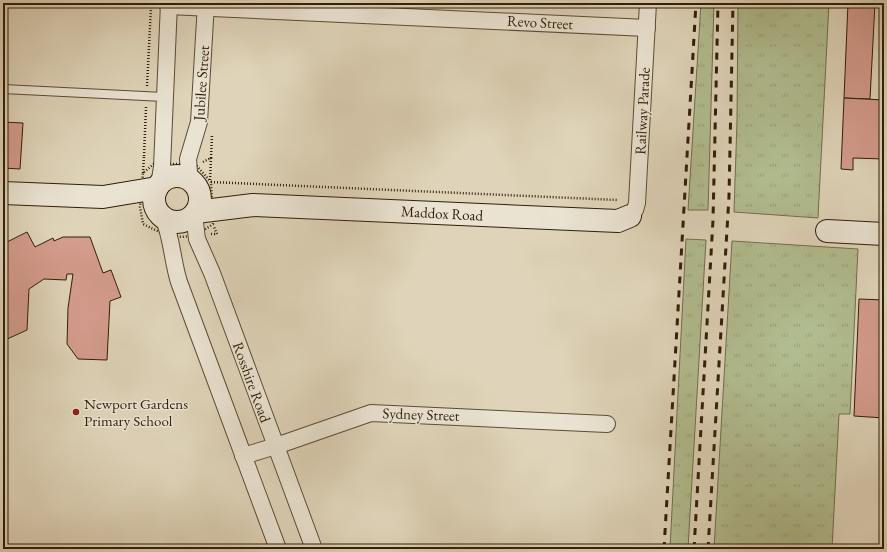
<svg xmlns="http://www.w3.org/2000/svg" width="887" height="552" viewBox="0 0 887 552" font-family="'EB Garamond',serif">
<defs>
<pattern id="grass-tufts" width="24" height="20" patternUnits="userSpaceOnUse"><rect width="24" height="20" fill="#b1bd90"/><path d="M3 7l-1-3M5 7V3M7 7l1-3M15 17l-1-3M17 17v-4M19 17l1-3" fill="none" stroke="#99a27b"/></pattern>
</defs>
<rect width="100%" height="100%" fill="#dfd4b9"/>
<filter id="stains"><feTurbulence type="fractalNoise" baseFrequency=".005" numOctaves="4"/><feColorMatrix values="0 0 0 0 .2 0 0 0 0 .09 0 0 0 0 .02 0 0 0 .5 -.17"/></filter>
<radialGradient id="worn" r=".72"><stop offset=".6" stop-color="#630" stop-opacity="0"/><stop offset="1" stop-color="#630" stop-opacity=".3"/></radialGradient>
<g fill="url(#grass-tufts)" stroke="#716e4c">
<path d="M701 3H714L708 210H688Z"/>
<path d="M738 3H829L818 218 734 212 737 121Z"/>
<path d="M686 239 706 240 688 549H670Z"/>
<path d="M732 241 858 249 850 414H839L832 549H714Z"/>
</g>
<g fill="#d49c8d" stroke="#311e08">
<path d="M848 3H875L870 99 844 98Z"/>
<path d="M844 98 884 100V159L853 158V170L841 169Z"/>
<path d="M3 122 23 123 20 169 3 168Z"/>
<path d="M27 232 35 247 53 238 54 241 63 237H90L103 273 111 270 121 297 110 301 107 360 78 359 67 344 68 308 73 274H67L66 280 44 279 29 289 27 330 3 341V244Z"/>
<path d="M859 299 884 300V418L854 416Z"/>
</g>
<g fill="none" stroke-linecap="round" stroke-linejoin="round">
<defs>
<path id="lane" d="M3 89 164 97"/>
<g id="street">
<path d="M168 6 647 28"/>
<path d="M194 184 189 173 188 159 199 122 206 3"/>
<path d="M159 185 162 167 169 3"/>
<path d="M194 214 197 239 212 273 314 549"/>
<path d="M630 216 635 210 637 203 648 3"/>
<path d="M163 217C172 237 172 260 179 282L278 549"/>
<path d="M243 456 276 446 371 413 607 424"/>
</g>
<g id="secondary">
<circle cx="177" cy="199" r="23"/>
<path d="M3 193 103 197 157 188"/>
<path d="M196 212 253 205 618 221 630 216"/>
<path d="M827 231 884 234"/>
</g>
</defs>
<use href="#lane" stroke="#5c4c34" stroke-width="10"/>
<use href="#street" stroke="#5c4c34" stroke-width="18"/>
<use href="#secondary" stroke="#311e08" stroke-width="24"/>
<g stroke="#311e08" stroke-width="2.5" stroke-dasharray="1 2" stroke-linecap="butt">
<path d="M147 86 151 7"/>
<path d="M144 156 146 107"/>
<path d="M211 158 212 135"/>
<path d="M203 162 211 158 210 181"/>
<path d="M155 163 196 165 211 182 213 224C186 244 171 238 143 224L140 207 143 173Z"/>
<path d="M143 173 144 156"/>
<path d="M211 182 618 200"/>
<path d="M211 234H217L214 227"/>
</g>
<use href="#lane" stroke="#eae3d2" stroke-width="8"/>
<use href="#street" stroke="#eae3d2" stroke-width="16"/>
<use href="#secondary" stroke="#eae3d2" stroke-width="22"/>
<g stroke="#311e08" stroke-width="3" stroke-dasharray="7 7" stroke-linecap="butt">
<path d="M664 549 696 3"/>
<path d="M694 549 713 220 718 3"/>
<path d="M708 549 729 196 733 3"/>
</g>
</g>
<circle fill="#8f2418" stroke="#eae3d2" stroke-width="1.5" cx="76" cy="412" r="4"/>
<g text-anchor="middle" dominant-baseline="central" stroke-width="3" stroke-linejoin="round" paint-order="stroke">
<g font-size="15" fill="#311e08" stroke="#eae3d2">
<text transform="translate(540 22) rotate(3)">Revo Street</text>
<text transform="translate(201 83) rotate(-86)">Jubilee Street</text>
<text transform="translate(642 111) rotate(-87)">Railway Parade</text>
<text transform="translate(442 213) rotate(3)">Maddox Road</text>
<text transform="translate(252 382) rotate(70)">Rosshire Road</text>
<text transform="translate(421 414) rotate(2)">Sydney Street</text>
</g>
<g font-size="15" fill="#311e08" stroke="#eae3d2" text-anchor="start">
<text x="84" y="403">Newport Gardens<tspan x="84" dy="17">Primary School</tspan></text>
</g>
</g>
<rect width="887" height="552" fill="none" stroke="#dfd4b9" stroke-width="16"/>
<rect x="4" y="4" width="879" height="544" fill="none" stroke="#311e08" stroke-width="2"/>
<rect x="8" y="8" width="871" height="536" fill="none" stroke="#311e08"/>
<rect width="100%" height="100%" filter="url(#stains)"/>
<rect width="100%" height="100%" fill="url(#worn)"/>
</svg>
